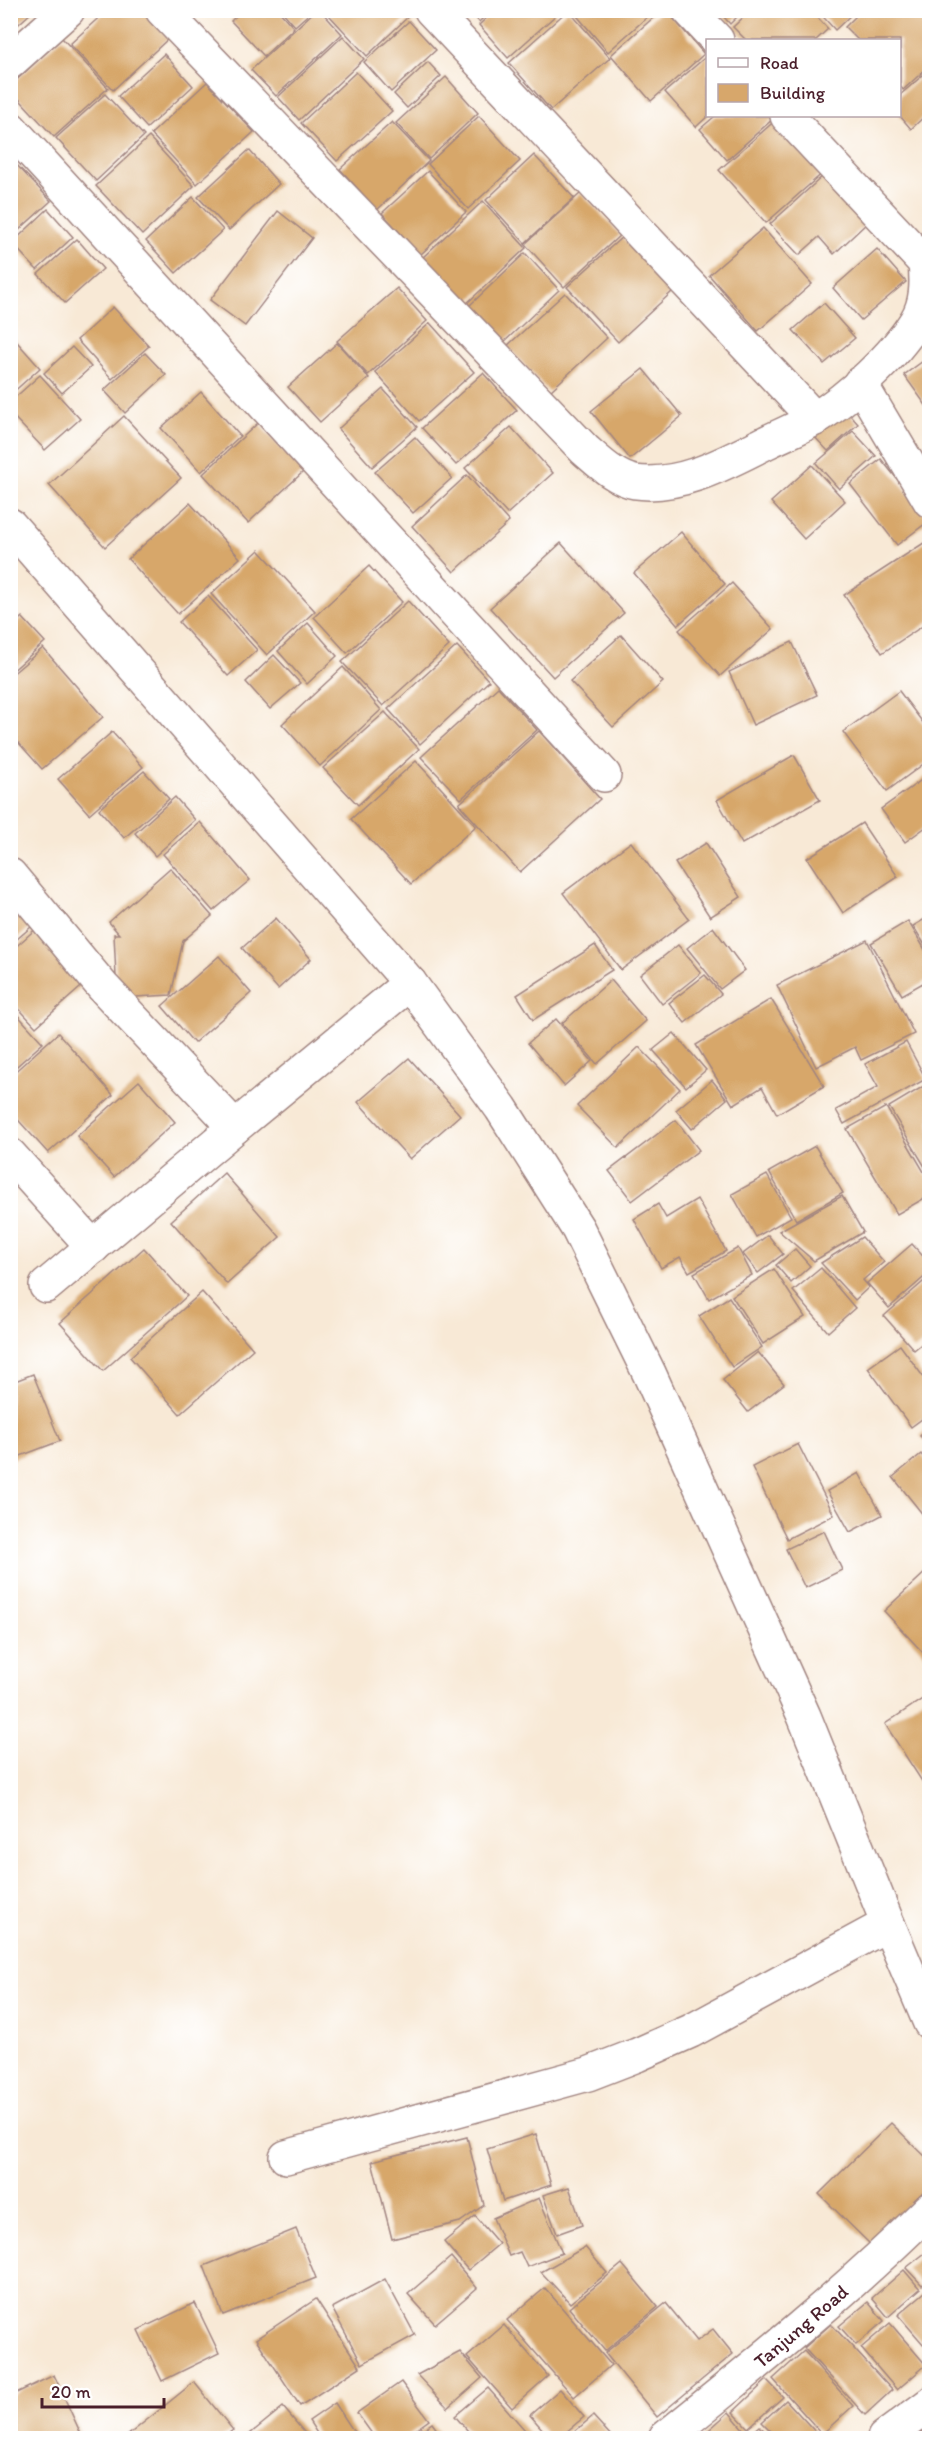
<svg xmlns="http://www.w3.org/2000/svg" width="940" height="2449" viewBox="0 0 940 2449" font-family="Itim,sans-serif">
<rect width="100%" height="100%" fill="#fff"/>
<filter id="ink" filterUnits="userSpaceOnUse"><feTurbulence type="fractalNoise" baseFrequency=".0167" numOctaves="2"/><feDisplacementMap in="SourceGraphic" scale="12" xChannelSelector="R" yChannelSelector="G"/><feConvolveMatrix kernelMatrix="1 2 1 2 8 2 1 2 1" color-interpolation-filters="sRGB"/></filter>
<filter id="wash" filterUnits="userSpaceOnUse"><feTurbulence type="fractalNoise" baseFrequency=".008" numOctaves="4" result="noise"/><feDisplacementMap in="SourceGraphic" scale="24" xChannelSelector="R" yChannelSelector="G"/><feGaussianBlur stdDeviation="1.35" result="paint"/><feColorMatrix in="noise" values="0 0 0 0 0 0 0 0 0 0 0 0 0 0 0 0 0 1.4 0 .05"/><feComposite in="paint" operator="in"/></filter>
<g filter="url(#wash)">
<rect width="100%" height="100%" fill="#f8e9d6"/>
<g id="blocks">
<g fill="#d7a76b">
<path d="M10 10H34L10 32Z"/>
<path d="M107 10H144L169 38 113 90 70 44Z"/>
<path d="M242 10H278L294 28 264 56 231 21Z"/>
<path d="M281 10H313L295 26Z"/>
<path d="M316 10H320L342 34 276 96 251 70Z"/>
<path d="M334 10H408L411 14 367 56 329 15Z"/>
<path d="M469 10H491L479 22Z"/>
<path d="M495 10H552L556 15 508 58 479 25Z"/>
<path d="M568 10 610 58 551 110 509 63Z"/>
<path d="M572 10H655L608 52Z"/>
<path d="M662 10H666L704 54 651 101 611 55Z"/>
<path d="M718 10H744L730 24Z"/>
<path d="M751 10H811L828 29 816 40H746L733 27Z"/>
<path d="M817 10H856L835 30Z"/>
<path d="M862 10H930V65L903 90 900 86V40H858L845 27Z"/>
<path d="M409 21 436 50 391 92 364 62Z"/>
<path d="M343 36 364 59 299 120 278 97Z"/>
<path d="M62 38 108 88 54 137 10 89V86Z"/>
<path d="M164 54 193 86 147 128 118 96Z"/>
<path d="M708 55V116L696 127 665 92Z"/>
<path d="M428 62 441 76 407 108 394 94Z"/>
<path d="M930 69V117L927 114 911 129 900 116V95Z"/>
<path d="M356 72 392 111 337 161 301 123Z"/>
<path d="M446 77 478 113 429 159 396 123Z"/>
<path d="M207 82 254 132 197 184 151 134Z"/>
<path d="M105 94 144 136 96 181 56 138Z"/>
<path d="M479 116 520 161 468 209 428 164Z"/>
<path d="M715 116H774L775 117 727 160 700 129Z"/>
<path d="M778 118 825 171 766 223 719 170Z"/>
<path d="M392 122 429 161 377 210 340 169Z"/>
<path d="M149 137 194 186 142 235 96 186Z"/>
<path d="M249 150 279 184 229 230 198 197Z"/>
<path d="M534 155 574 198 525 243 486 200Z"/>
<path d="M12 160 51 201 10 238V162Z"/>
<path d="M428 171 466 212 420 255 382 213Z"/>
<path d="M824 175 867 223 834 254 819 237 799 255 770 224Z"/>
<path d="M581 193 620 235 564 287 525 244Z"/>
<path d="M193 197 223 230 176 273 146 241Z"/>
<path d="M483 201 526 248 465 305 422 258Z"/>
<path d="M48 209 73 237 37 270 12 243Z"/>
<path d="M278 211 312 238 245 326 210 300Z"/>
<path d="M763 228 812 284 758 331 709 275Z"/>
<path d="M622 237 673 291 618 342 567 287Z"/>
<path d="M77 239 103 269 65 303 38 274Z"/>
<path d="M877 249 906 282 861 320 833 288Z"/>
<path d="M525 253 559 290 503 343 469 306Z"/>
<path d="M397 288 427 321 368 375 337 341Z"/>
<path d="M565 293 607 338 549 392 507 346Z"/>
<path d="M824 303 855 338 824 364 793 330Z"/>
<path d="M113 307 149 346 112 379 77 340Z"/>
<path d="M430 323 474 372 419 421 375 372Z"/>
<path d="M10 334 40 368 10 395Z"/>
<path d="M337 343 369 378 320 422 288 387Z"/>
<path d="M72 347 91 367 62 393 44 373Z"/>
<path d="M145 353 166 375 125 413 104 390Z"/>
<path d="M930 356V411L904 375Z"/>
<path d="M643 369 682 416 630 459 591 411Z"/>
<path d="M483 373 517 410 456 465 422 428Z"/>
<path d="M40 375 80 419 45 450 10 413V402Z"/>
<path d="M383 389 417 427 372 467 338 429Z"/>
<path d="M201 392 240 436 201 472 161 428Z"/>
<path d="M843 407 858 424 828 451 812 434Z"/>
<path d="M124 416 181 478 105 547 49 485Z"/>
<path d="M258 423 303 472 248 523 203 474Z"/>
<path d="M511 427 553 473 507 514 465 468Z"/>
<path d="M853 431 876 456 839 489 816 463Z"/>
<path d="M415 437 452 478 413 513 375 472Z"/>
<path d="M881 459 930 520 897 545 850 484Z"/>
<path d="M812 465 845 501 804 539 771 502Z"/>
<path d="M467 475 509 522 454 572 412 526Z"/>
<path d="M190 503 240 558 178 614 128 559Z"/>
<path d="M681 532 725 584 678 625 634 573Z"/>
<path d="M930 539V621L882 653 844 595Z"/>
<path d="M561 543 624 613 553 677 490 608Z"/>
<path d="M259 550 315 611 267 655 211 594Z"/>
<path d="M369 566 402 602 347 653 314 617Z"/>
<path d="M732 583 773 629 720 676 679 630Z"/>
<path d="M208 596 257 650 228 676 179 622Z"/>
<path d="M408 601 449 646 383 706 342 662Z"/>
<path d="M22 617 45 642 10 673V628Z"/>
<path d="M308 623 337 656 307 684 278 651Z"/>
<path d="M621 635 663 682 613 727 570 681Z"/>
<path d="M792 642 817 695 753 725 729 672Z"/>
<path d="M457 646 489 681 420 744 388 709Z"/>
<path d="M43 648 103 717 42 769 10 733V676Z"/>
<path d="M274 655 300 683 270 709 246 682Z"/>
<path d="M343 667 381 710 320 766 282 724Z"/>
<path d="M498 687 537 730 461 799 421 757Z"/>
<path d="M899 691 930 732V759L887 791 843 732Z"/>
<path d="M385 712 419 749 358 805 323 768Z"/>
<path d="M539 731 600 799 520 872 459 804Z"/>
<path d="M112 732 143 767 89 814 58 779Z"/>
<path d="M794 755 820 800 742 844 717 800Z"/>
<path d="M416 761 476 826 411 884 351 819Z"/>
<path d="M144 771 169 799 124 838 99 809Z"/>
<path d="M930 774V832L926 827 905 842 881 809Z"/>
<path d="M175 797 195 820 155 856 135 833Z"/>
<path d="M200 822 250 880 213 911 163 854Z"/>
<path d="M862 823 898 877 843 913 807 858Z"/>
<path d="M631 842 689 919 621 970 563 893Z"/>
<path d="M706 843 741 897 710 917 675 863Z"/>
<path d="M170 868 212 916 183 941 171 995 117 998 114 934H119L109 922Z"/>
<path d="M10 890 38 921 10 945Z"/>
<path d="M930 916V953L913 926Z"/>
<path d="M276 918 311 959 278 989 242 948Z"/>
<path d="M908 921 930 958V979L902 995 871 943Z"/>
<path d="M40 925 89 980 36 1027 10 999V952Z"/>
<path d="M713 927 745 970 720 989 687 948Z"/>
<path d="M867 940 914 1034 861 1060 855 1047 816 1067 777 985Z"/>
<path d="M595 945 612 970 533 1020 517 995Z"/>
<path d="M678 945 701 973 662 1004 640 975Z"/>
<path d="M219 956 251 993 194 1043 162 1006Z"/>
<path d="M705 975 721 994 685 1023 669 1003Z"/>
<path d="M611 980 646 1021 597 1064 562 1023Z"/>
<path d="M771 999 824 1086 777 1114 762 1087 733 1105 696 1045Z"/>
<path d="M13 1010 43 1043 10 1072V1012Z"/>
<path d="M556 1019 592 1061 564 1086 528 1043Z"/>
<path d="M58 1033 113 1095 48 1153 10 1111V1076Z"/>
<path d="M674 1033 706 1070 686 1087 653 1050Z"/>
<path d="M906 1042 926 1079 844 1124 836 1110 878 1087 865 1064Z"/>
<path d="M639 1047 680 1089 618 1148 577 1106Z"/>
<path d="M409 1058 460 1115 410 1159 358 1102Z"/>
<path d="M712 1080 727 1099 692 1129 676 1110Z"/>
<path d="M139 1081 175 1122 114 1177 77 1136Z"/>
<path d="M924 1086 930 1095V1175L889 1107Z"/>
<path d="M886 1107 930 1182V1195L897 1214 847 1129Z"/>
<path d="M676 1120 699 1150 632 1201 609 1171Z"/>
<path d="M815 1146 843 1193 796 1220 769 1172Z"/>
<path d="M224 1173 280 1237 227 1284 171 1221Z"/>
<path d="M767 1175 791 1217 756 1237 732 1194Z"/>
<path d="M842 1196 863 1232 814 1261 779 1231Z"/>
<path d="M697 1199 726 1251 689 1272 680 1257 661 1268 634 1219 658 1204 666 1218Z"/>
<path d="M768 1235 783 1254 758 1273 743 1254Z"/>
<path d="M862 1237 884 1262 863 1280 869 1287 855 1300 821 1263Z"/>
<path d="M912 1244 930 1264V1272L889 1308 867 1283Z"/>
<path d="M144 1248 187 1296 103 1371 60 1323Z"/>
<path d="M738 1248 752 1275 709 1299 694 1273Z"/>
<path d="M795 1249 810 1266 791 1283 776 1265Z"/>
<path d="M821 1268 855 1308 828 1332 793 1291Z"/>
<path d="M774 1269 805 1317 763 1344 732 1296Z"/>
<path d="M930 1276V1337L914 1350 884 1316Z"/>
<path d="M202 1292 253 1349 180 1414 130 1357Z"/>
<path d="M729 1297 762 1347 732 1367 699 1316Z"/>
<path d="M900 1345 930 1386V1413L911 1427 868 1368Z"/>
<path d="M758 1352 784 1384 748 1412 723 1380Z"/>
<path d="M33 1374 60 1441 10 1460V1383Z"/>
<path d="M930 1425V1445L920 1436Z"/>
<path d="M798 1444 834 1515 787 1539 752 1467Z"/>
<path d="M921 1454 930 1465V1512L924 1516 893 1477Z"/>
<path d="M859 1473 882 1515 850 1532 827 1491Z"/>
<path d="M824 1531 842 1570 805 1588 786 1549Z"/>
<path d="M930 1568V1660L884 1611Z"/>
<path d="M930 1694V1783L925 1786 885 1724Z"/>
<path d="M891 2123 930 2161V2185L870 2244 819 2194Z"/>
<path d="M536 2134 551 2185 503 2201 487 2149Z"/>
<path d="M467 2137 484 2205 460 2222 392 2239 372 2161Z"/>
<path d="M569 2187 582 2225 557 2234 543 2195Z"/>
<path d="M539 2198 562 2253 527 2267 520 2252 509 2256 493 2218Z"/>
<path d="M475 2216 499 2244 468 2270 444 2242Z"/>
<path d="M296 2229 316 2278 223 2315 204 2266Z"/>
<path d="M585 2247 607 2273 570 2303 541 2272Z"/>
<path d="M930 2249V2279L922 2285 906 2268Z"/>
<path d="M451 2257 477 2288 435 2324 408 2294Z"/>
<path d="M622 2264 658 2307 605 2351 569 2308Z"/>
<path d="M904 2270 920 2289 888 2317 872 2298Z"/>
<path d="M385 2279 415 2335 362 2364 332 2308Z"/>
<path d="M545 2288 611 2365 574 2397 507 2320Z"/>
<path d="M925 2292 930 2297V2340L924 2345 898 2315Z"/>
<path d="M316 2299 360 2367 300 2406 256 2339Z"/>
<path d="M868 2302 884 2321 856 2345 839 2326Z"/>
<path d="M195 2303 219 2353 162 2381 138 2330Z"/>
<path d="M666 2303 697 2341 713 2329 733 2354 657 2417 605 2353Z"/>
<path d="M890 2323 926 2365 897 2390 861 2348Z"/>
<path d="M831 2324 892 2390 865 2415 804 2348Z"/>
<path d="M504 2325 548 2376 512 2408 467 2357Z"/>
<path d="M804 2351 853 2406 822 2434 773 2379Z"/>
<path d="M460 2352 482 2378 448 2408 417 2375Z"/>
<path d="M54 2375 80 2432 67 2438H10V2396Z"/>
<path d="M767 2380 783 2397 748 2428 733 2412Z"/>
<path d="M194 2382 233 2430 222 2438H129L127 2436Z"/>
<path d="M401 2382 429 2420 404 2438H375L357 2413Z"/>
<path d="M488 2388 532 2438H474L455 2416Z"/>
<path d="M560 2389 584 2417 559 2438H550L530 2415Z"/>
<path d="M786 2400 821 2438H778L762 2422Z"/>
<path d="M335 2403 358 2438H320L309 2421Z"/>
<path d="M283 2407 309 2438H245Z"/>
<path d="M729 2412 744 2430 735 2438H700Z"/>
<path d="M593 2416 613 2438H567Z"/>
<path d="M432 2423 443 2438H411Z"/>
<path d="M760 2426 771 2438H746Z"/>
</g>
</g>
</g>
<g filter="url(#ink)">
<use href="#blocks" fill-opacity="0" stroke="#a18480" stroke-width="1.5"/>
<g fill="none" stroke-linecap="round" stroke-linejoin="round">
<defs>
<g id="street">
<path d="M162 10 585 450C599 462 616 479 635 482 681 488 725 463 765 443 781 435 799 428 814 419 848 399 895 355 916 321 927 303 927 283 925 263L787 116"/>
<path d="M431 10 815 419"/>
<path d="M689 10 717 40"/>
<path d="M10 62 68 10"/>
<path d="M10 128 604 775"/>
<path d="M860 383 930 501"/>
<path d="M10 525 410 983 501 1108 578 1229 649 1373 804 1716 888 1924 930 2023"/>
<path d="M10 875 103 987 235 1127"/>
<path d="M10 1155 93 1247"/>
<path d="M46 1286 235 1127 410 983"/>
<path d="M286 2157 588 2074 637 2055 691 2031 888 1924"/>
<path d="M884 2438 930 2404"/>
</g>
<g id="secondary">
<path id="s1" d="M665 2438C756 2365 846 2292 930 2209"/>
</g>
</defs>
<use href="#street" stroke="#a18480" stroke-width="36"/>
<use href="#secondary" stroke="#a18480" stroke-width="36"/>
<use href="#street" stroke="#fff" stroke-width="33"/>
<use href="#secondary" stroke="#fff" stroke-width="33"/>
</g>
</g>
<g text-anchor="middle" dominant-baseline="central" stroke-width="4.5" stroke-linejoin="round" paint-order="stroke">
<g font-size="20" fill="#4a1f2b" stroke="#fff">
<text stroke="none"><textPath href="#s1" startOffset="176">Tanjung Road</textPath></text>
</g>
</g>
<rect width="940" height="2449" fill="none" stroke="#fff" stroke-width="36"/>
<rect x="706" y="39" width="195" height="78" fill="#ffffff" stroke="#b7a5aa" stroke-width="1.5"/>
<rect x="718" y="58" width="30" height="9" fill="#ffffff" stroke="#b7a5aa" stroke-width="1.5"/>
<text x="760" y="69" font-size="18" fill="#4a1f2b">Road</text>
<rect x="718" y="84" width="30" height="18" fill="#d7a76b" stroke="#b7a5aa" stroke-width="1.5"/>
<text x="760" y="99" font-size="18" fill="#4a1f2b">Building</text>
<path d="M42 2398v9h122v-9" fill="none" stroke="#4a1f2b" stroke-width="3"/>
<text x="51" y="2398" font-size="18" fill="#4a1f2b" stroke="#ffffff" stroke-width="4.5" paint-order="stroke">20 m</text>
</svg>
